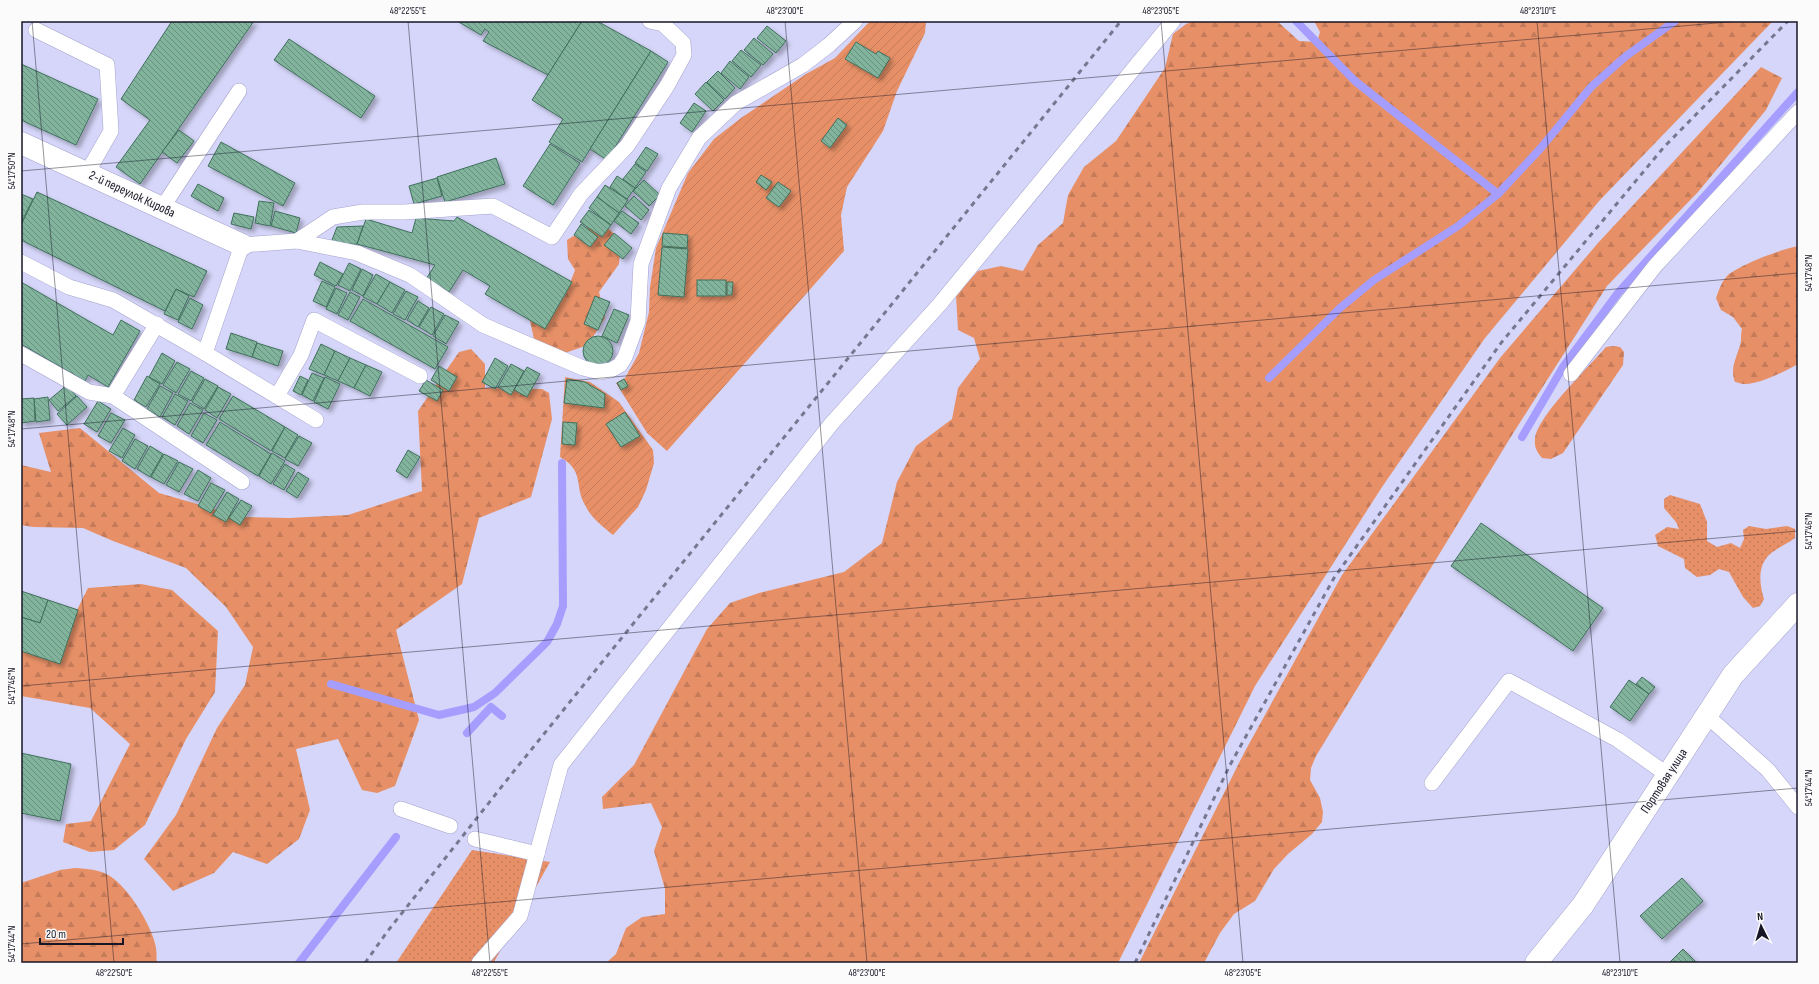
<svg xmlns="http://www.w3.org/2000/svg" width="1819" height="984" viewBox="0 0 1819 984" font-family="'Sofia Sans Condensed',sans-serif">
<defs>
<pattern id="grass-dots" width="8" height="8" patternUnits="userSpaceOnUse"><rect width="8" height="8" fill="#e79067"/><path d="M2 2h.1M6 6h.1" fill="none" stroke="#c57b59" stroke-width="1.8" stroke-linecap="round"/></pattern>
<pattern id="forest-firs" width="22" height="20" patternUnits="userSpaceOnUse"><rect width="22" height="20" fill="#e79067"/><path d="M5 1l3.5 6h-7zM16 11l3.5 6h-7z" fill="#c57b59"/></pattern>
<pattern id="garden-furrows" width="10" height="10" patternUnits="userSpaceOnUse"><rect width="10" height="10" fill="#e79067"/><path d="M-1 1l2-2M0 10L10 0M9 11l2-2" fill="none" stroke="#c57b59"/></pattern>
<pattern id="building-back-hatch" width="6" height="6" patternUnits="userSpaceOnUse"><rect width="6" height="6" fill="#81b39d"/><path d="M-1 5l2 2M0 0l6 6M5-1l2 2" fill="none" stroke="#699180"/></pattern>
<filter id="shadow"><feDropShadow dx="3.5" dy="3.5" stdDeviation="2" flood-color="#0004"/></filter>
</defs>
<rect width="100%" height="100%" fill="#d6d6fa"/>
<g fill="url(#grass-dots)">
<path d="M1670 495 1700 504 1707 522V541L1717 547 1731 543 1740 548 1744 539 1743 530 1749 526 1766 529 1787 526 1795 529V538C1787 544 1775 549 1768 556 1757 568 1760 586 1764 599L1760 606 1753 608 1743 597 1729 572 1719 569 1710 575 1697 577 1685 568 1684 559 1658 546 1655 535 1667 527 1679 529 1676 522 1664 508V499Z"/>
<path d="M472 850 550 862 494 962 396 963Z"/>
</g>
<g fill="url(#forest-firs)">
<path d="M1194 21H1277L1299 41 1317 42 1320 32 1314 21H1773L1600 200 1485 338 1382 487 1255 686 1118 963H606L616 954 626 928 642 917 665 914V889L654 851 662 827 651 803 603 809 602 797 634 765 707 629 730 603 759 593 844 572 882 543 897 482 916 446 952 419 958 388 980 359 974 338 958 330 956 295 978 271 1001 266 1023 271 1038 245 1063 223 1068 195 1084 167 1116 141 1165 68 1173 34 1186 24Z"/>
<path d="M1761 67 1782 78 1766 110 1698 192 1607 286 1512 435 1316 756 1311 768 1310 780 1320 798 1323 812 1322 822 1312 834 1288 854 1274 869 1255 901 1234 914 1220 933 1204 963H1139L1244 753 1342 575 1500 358 1598 243Z"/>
<path d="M599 220 621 240 619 264 599 292 605 318 588 345 565 353 534 339 530 321 565 296 575 270 568 259 567 240Z"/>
<path d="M1798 246V364C1786 371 1758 385 1744 384 1741 384 1737 382 1735 382 1729 367 1738 356 1741 341 1741 337 1741 333 1742 329L1733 317 1721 310 1716 298C1719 290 1722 280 1729 274 1743 264 1781 249 1798 246Z"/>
<path d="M1614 346 1620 347 1624 352 1623 365 1563 453 1551 459 1542 458C1537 452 1534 447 1535 439 1537 416 1590 366 1606 347Z"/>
<path d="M471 349 485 364V388L542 389 549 393 552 419 531 497 479 518 462 584 396 630 419 720 395 786 377 793 362 790 338 739 296 749 310 810 299 839 267 864 233 852 214 873 173 891 144 859 176 815 217 728 245 685 253 647 226 607 186 568 113 541 83 528 33 527 21 525V465L51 472 39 433 80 428 159 493 242 517 289 518 348 515 422 491 418 411 459 352Z"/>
<path d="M141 584 172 590 218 631 215 692 186 739 145 825 114 850 90 852 63 842 66 824 91 821 130 744 90 708 21 696V642L57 650 88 588Z"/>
<path d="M75 868C87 869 99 869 110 876 128 887 153 927 156 948 157 953 156 958 157 963H21V883L60 870Z"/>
</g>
<g fill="url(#garden-furrows)">
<path d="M870 21H926L925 33 897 91 883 131 847 187 841 215 844 251 667 451 647 433 616 383 625 378 639 353 649 312 650 287 656 248 688 173 714 139 741 118 806 74 835 58Z"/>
<path d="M565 377 590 382 619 402 653 450 654 463 646 490 638 507 613 535C602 526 591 518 585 505 574 486 585 471 560 457Z"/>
</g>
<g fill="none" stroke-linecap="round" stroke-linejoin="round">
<g stroke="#a59efe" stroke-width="8">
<path d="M1296 21 1355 81 1498 194"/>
<path d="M1269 378 1340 308 1374 280 1458 226 1498 194 1540 149 1591 87 1626 56 1675 21"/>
<path d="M1522 437 1563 367 1618 293 1798 92"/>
<path d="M331 684 439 715 474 707 495 693 547 642 557 624 563 606 562 463"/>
<path d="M467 733 491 707 502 716"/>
<path d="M299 963 396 837"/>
</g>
</g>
<g fill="url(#building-back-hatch)" stroke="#40705c" filter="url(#shadow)">
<path d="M172 21H254L140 184 116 167 150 120 121 99Z"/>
<path d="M457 21H582L548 75 483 41 489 32 485 29 481 35Z"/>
<path d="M582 21H597L651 51 582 162 549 142 563 119 532 100Z"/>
<path d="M767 26 786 41 776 53 757 38Z"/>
<path d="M754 38 773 54 763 65 744 50Z"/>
<path d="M289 39 375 96 361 118 274 60Z"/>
<path d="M856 42 876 54 878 51 890 58 878 78 845 59Z"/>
<path d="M741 50 761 65 751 77 732 61Z"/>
<path d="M651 51 668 62 607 160 590 149Z"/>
<path d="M730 61 749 77 740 89 721 73Z"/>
<path d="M21 64 98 99 76 145 21 120Z"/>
<path d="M718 71 735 88 725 99 707 82Z"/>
<path d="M706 82 724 100 713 111 695 94Z"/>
<path d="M694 103 706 111 692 132 680 123Z"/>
<path d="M838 118 847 125 830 148 821 141Z"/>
<path d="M179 130 194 141 177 163 162 152Z"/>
<path d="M221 142 295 183 283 206 208 166Z"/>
<path d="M550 144 580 163 553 205 523 186Z"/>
<path d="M646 147 658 154 647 171 635 163Z"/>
<path d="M496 158 505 184 445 202 437 177Z"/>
<path d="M635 164 646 172 635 188 623 179Z"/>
<path d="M761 175 772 182 766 190 756 182Z"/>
<path d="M617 176 635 188 627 199 610 187Z"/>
<path d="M437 178 442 196 414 204 409 186Z"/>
<path d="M644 180 660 195 649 206 633 191Z"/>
<path d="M778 182 791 191 779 207 766 198Z"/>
<path d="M198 184 224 198 218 211 191 196Z"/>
<path d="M605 185 628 200 619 213 597 197Z"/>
<path d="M37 192 207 271 194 297 176 289 165 311 21 240V225Z"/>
<path d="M21 194 33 199 21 223Z"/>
<path d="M634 196 649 210 641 220 625 206Z"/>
<path d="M597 197 619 213 611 225 589 208Z"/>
<path d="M259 201 274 203 270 226 255 223Z"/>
<path d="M589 210 611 225 602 237 580 222Z"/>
<path d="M275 211 300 218 296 233 271 226Z"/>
<path d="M622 211 639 223 631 234 614 221Z"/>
<path d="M234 213 254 217 251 229 231 224Z"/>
<path d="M457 217 572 282 545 329 485 294 490 286 463 270 449 292 426 279 435 265 357 244 366 219 412 233 416 218 454 221Z"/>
<path d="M581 224 598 237 590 247 574 235Z"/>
<path d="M363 226 357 244 330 245 337 227Z"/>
<path d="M614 233 632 248 623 259 604 245Z"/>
<path d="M663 233 688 235 687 248 662 246Z"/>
<path d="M662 247 688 249 684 297 658 295Z"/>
<path d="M320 262 343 274 336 286 314 275Z"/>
<path d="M349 263 361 269 350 291 338 285Z"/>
<path d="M362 269 373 275 363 296 352 290Z"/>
<path d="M376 274 390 282 377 304 363 297Z"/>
<rect x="697" y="280" width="29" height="16"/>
<path d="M322 281 335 287 326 307 313 301Z"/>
<path d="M21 282 113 335 121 320 140 331 108 387 88 375 85 381 21 344Z"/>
<path d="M390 282 405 290 392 313 377 304Z"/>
<path d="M727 282H733L732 295H727Z"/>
<path d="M336 288 347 293 337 314 326 309Z"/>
<path d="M176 289 189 296 178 320 164 314Z"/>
<path d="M406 291 418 297 405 320 393 314Z"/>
<path d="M350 292 360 297 348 320 338 315Z"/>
<path d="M595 296 610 302 598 330 584 324Z"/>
<path d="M190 298 203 305 192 329 178 322Z"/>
<path d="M363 299 448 347 435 369 350 321Z"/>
<path d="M418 301 429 308 418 327 407 320Z"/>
<path d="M431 307 444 314 432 335 419 327Z"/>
<path d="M614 309 629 315 617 343 602 336Z"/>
<path d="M445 315 459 322 446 344 433 336Z"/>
<path d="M231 333 257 342 252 357 226 349Z"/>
<circle cx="598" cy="351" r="15"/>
<path d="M257 343 283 351 278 366 252 357Z"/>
<path d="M321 344 335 351 324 375 309 369Z"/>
<path d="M335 351 350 358 338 381 324 375Z"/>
<path d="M162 353 175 361 162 384 149 377Z"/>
<path d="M350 358 366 365 354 388 338 381Z"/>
<path d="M495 358 508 366 495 389 482 382Z"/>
<path d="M177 362 190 369 176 393 163 385Z"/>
<path d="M511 364 524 371 511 395 498 387Z"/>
<path d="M366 365 382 372 370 396 354 388Z"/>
<path d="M439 366 457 377 449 391 431 380Z"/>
<path d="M527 367 540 374 527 397 514 390Z"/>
<path d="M191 371 204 378 191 401 178 394Z"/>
<path d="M312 373 324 378 313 401 302 395Z"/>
<path d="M147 376 160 384 146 407 134 400Z"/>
<path d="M300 376 308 380 301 395 293 391Z"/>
<path d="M325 377 340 384 328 409 314 402Z"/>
<path d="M205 379 218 386 204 409 192 402Z"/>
<path d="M567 379 585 382 605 394 604 408 564 403Z"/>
<path d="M624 379 628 386 621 390 617 383Z"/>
<path d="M426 380 443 390 437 401 419 391Z"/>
<path d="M67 385 76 396 58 411 49 400Z"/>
<path d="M160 386 173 393 160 417 147 409Z"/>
<path d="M218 387 231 394 217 418 205 410Z"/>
<path d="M175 394 188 401 175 425 162 417Z"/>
<path d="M77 396 87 407 67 425 57 414Z"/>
<path d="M233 396 285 427 271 451 219 419Z"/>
<path d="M48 397 50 420 36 422 34 399Z"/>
<path d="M34 398 35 421 21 423V399Z"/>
<path d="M98 401 111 409 97 432 84 424Z"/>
<path d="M190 403 203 410 189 434 177 426Z"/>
<path d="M625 412 640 436 621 447 606 424Z"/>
<path d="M111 413 125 420 111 443 98 436Z"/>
<path d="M204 413 217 420 203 443 191 436Z"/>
<path d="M220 422 271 454 258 476 206 445Z"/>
<path d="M563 422 577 423 575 445 562 444Z"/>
<path d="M285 427 298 435 285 458 272 451Z"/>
<path d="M123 428 135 435 122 458 109 451Z"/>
<path d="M299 436 312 443 298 466 285 459Z"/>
<path d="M135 439 148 446 135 469 122 461Z"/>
<path d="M150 446 163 454 150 477 137 469Z"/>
<path d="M408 450 420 457 407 478 396 471Z"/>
<path d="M272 453 285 461 271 484 259 476Z"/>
<path d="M164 454 178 461 164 484 151 477Z"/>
<path d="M179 462 193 469 179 492 166 485Z"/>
<path d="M285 464 295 470 284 490 273 484Z"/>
<path d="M198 470 211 478 198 501 184 494Z"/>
<path d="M298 472 309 479 297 498 286 491Z"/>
<path d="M211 483 225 490 211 513 198 506Z"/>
<path d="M227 492 239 499 226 522 213 515Z"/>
<path d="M241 500 252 506 240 525 229 518Z"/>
<path d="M1481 523 1603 608 1573 651 1451 566Z"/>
<path d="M21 591 48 600 40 623 21 617Z"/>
<path d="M48 600 78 610 60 664 21 651V617L40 623Z"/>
<path d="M1642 677 1655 687 1649 694 1636 684Z"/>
<path d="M1629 680 1649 694 1630 721 1610 707Z"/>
<path d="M21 753 71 764 60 821 21 813Z"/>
<path d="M1682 878 1703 901 1662 939 1640 916Z"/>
<path d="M1683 949 1697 963H1669Z"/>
</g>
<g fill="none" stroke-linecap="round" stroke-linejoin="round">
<defs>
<g id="lane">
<path d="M36 30 107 65 111 131 87 173"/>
<path d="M162 208 239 91"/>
<path d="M297 241 357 253 410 275 483 325 583 368 599 372 611 370 620 365 625 357 638 321 641 264 669 188 699 138 736 103 803 65 829 45 855 21"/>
<path d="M21 262 69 287 113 300 205 353 316 420"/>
<path d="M205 353 242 245 297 241 333 217 363 212H404L493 206 552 237 581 194 627 146 667 86 684 55 683 43 663 24 650 21"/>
<path d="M21 354 89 392 113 396 242 482"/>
<path d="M1571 374 1655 266 1798 112"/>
<path d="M113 396 157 324"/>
<path d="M277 396 301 355 314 320 420 376"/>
<path d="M1706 715 1768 770 1798 807"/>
<path d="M1432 783 1509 681 1618 740 1668 775"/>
<path d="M401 809 450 826"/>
<path d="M475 839 537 854"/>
<path d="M479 963 520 916 561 765 832 423 939 305 1173 21"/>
</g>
<g id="street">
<path d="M21 143 242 245"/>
<path d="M1536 963 1583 905 1733 675 1798 604"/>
</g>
</defs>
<use href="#lane" stroke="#a3a2cd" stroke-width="16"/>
<use href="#street" stroke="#a3a2cd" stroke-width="23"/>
<use href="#lane" stroke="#fff" stroke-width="15"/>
<use href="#street" stroke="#fff" stroke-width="22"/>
<g stroke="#787791" stroke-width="3" stroke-dasharray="5 5" stroke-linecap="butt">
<path d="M365 963 387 932 514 771 1121 21"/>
<path d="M1135 963 1230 765 1334 578 1501 343 1664 147 1788 21"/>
</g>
</g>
<path fill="none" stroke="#171626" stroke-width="1" stroke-opacity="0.45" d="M32 21 114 963M408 21 490 963M785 21 867 963M1161 21 1243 963M1537 21 1620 963M21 171 1739 21M21 429 1798 273M21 686 1798 531M21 944 1798 788"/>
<g text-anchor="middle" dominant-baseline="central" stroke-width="3" stroke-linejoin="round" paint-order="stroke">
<g font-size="13" fill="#171626" stroke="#fbfbfb">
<text transform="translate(132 194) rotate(25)">2-й переулок Кирова</text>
<text transform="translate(1664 781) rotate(-57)">Портовая улица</text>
</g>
</g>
<rect width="1819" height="984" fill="none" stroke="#fbfbfb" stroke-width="44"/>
<g transform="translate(1761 926) rotate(355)" stroke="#fbfbfb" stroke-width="3" paint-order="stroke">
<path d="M0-3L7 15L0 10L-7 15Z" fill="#171626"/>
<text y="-6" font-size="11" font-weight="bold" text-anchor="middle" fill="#171626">N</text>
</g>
<path d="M40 938v6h83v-6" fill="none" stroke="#171626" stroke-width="2"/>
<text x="46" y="938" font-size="12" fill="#171626" stroke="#fbfbfb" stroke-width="3" paint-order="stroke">20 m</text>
<rect x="22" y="22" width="1775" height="940" fill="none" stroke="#171626" stroke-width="1.5"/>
<g font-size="10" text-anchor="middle" fill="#171626">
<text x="408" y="14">48°22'55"E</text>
<text x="785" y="14">48°23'00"E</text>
<text x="1161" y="14">48°23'05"E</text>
<text x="1538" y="14">48°23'10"E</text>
<text transform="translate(11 171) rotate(-90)" y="4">54°17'50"N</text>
<text transform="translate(1808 273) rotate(-90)" y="4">54°17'48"N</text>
<text transform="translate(11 429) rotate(-90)" y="4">54°17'48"N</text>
<text transform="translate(1808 531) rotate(-90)" y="4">54°17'46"N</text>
<text transform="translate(11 686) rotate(-90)" y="4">54°17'46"N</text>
<text transform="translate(1808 788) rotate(-90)" y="4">54°17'44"N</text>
<text transform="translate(11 944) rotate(-90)" y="4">54°17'44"N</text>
<text x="114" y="976">48°22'50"E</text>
<text x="490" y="976">48°22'55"E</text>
<text x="867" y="976">48°23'00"E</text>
<text x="1243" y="976">48°23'05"E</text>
<text x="1620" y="976">48°23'10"E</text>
</g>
</svg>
